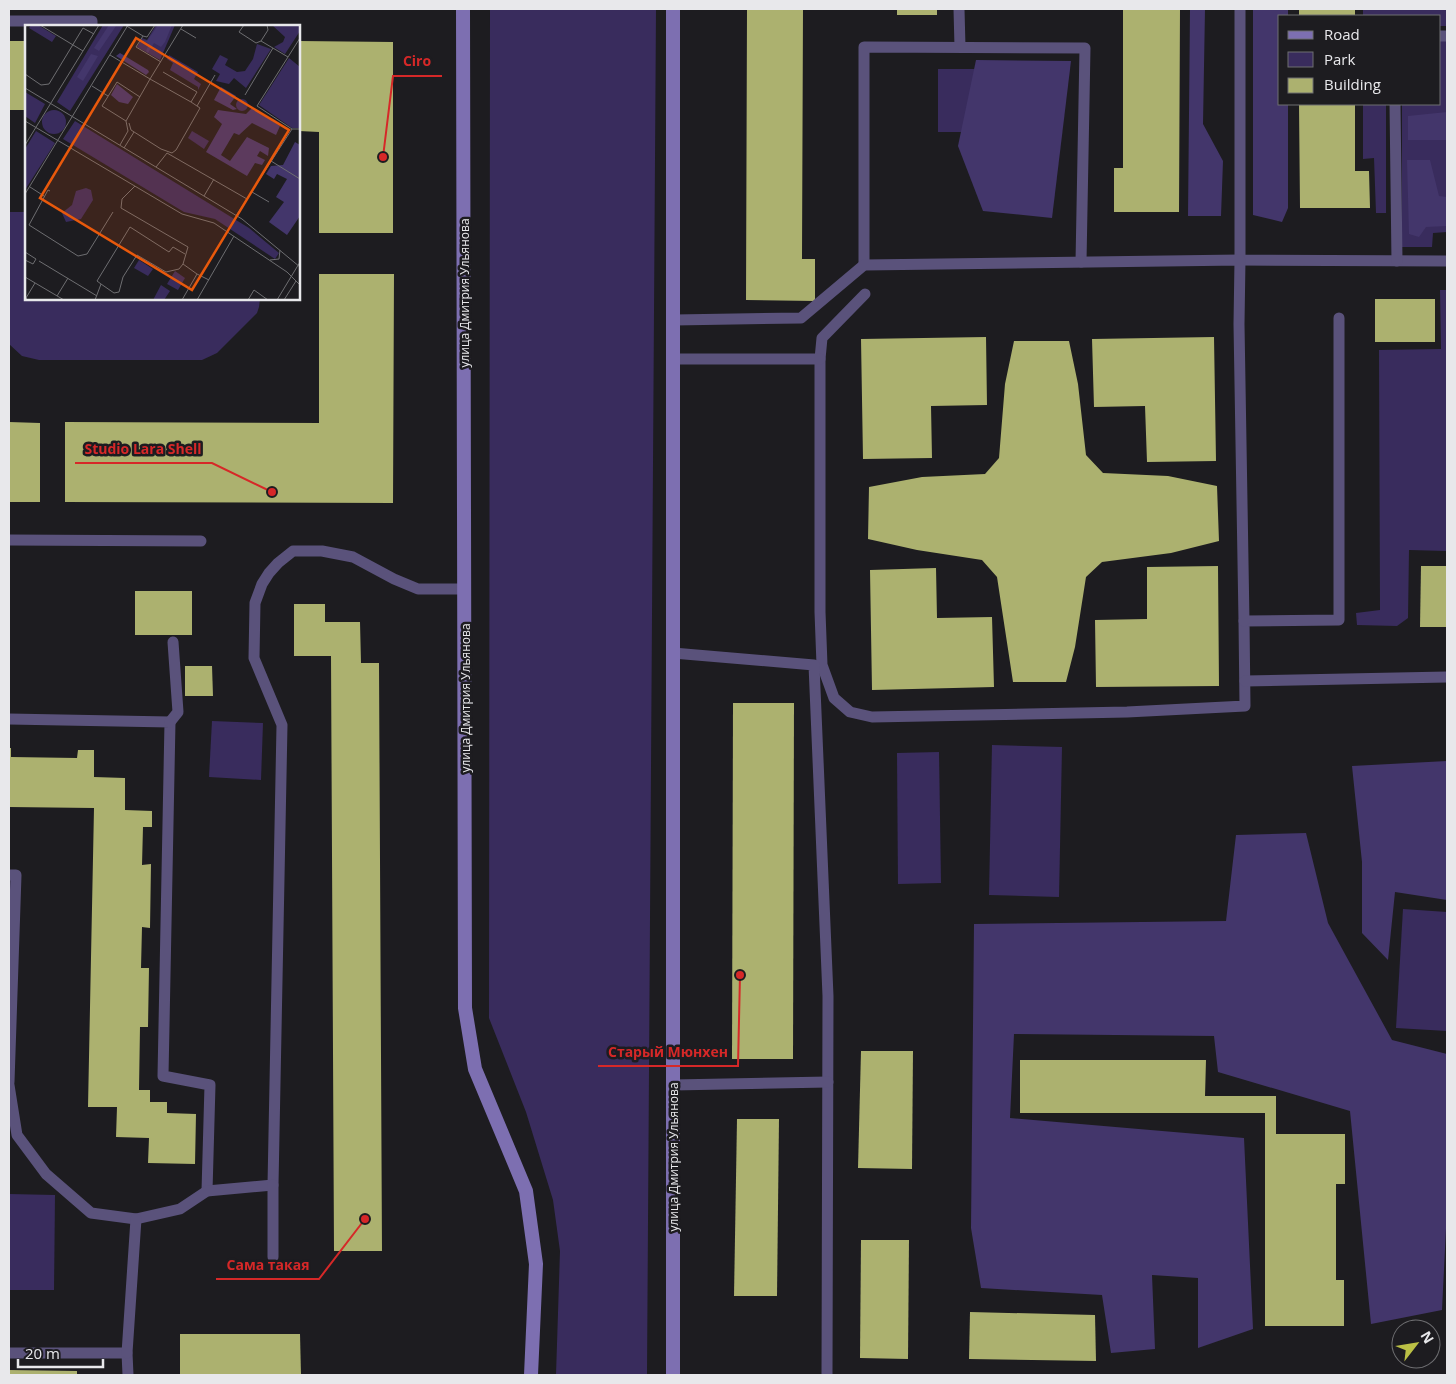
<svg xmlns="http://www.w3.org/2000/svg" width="1456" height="1384" viewBox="0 0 1456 1384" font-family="'Open Sans',sans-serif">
<rect width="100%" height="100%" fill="#1d1c20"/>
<g fill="#392c5d">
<path d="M490 9H656L647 1375H556L560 1251 553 1200 526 1112 489 1018Z"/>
<path d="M1363 9H1447V26H1440V16H1363Z"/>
<path d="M1440 41H1447V232L1433 233 1432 247H1402V104H1440Z"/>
<rect x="938" y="69" width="98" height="63"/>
<path d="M1363 104H1386V213H1376L1374 158 1363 159Z"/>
<path d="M9 212H26V299H260L259 307 257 313 217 353 202 360H39L22 356 9 344Z"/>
<path d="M1440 290H1447V551L1409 550 1408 618 1397 626 1357 625 1356 613 1380 610 1379 350 1441 349Z"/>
<path d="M212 721 263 723 261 780 209 777Z"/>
<path d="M992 745 1062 747 1059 897 989 895Z"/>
<path d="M939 752 941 883 898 884 897 753Z"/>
<path d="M1403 909 1447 912V1031L1396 1028Z"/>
<path d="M9 1194 55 1195 54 1290H9Z"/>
</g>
<g fill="#43366b">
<path d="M1190 9H1205L1203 124 1223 161 1221 216H1188Z"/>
<path d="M1253 9H1288V16H1280V104H1288V208L1282 222 1253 215Z"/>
<path d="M976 60 1071 61 1052 218 983 211 958 146Z"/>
<path d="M1447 112V140H1408V116Z"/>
<path d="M1407 160H1430L1439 196 1447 197V226L1426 227 1419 237 1409 234Z"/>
<path d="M1447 761V900L1395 892 1388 960 1362 933V862L1352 766Z"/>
<path d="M1306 833 1328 923 1392 1040 1447 1054V1208L1442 1310 1371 1324 1350 1111 1218 1072 1214 1036 1014 1034 1010 1118 1244 1138 1253 1329 1198 1348V1278L1152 1275 1155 1349 1111 1353 1102 1295 981 1288 971 1228 974 924 1226 921 1236 835Z"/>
</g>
<g fill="#acb16f">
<path d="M747 9H803L802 259H815V301L746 300Z"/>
<rect x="897" y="9" width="40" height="6"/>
<path d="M1123 9H1180L1179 212H1114V168H1123Z"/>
<rect x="1299" y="9" width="56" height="7"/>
<rect x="9" y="41" width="17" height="69"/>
<path d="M299 41 393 42V233H319V132L299 131Z"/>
<path d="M1299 104H1355V171H1369L1370 208H1300Z"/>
<path d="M319 274H394L393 503 65 502V422L319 423Z"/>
<rect x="1375" y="299" width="60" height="43"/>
<path d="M986 337 987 405 931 406 932 458 863 459 861 339Z"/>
<path d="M1214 337 1216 461 1147 462 1145 406 1094 407 1092 339Z"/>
<path d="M1014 341H1069L1078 384 1086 455 1103 473 1168 476 1217 486 1219 541 1171 553 1102 562 1086 577 1075 647 1066 682H1013L997 577 982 560 917 550 868 539 869 487 922 477 985 474 999 458 1005 384Z"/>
<path d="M9 422 40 423V502H9Z"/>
<path d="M1218 566 1219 686 1096 687 1095 620 1147 619V567Z"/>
<path d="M1421 566H1447V627H1420Z"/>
<path d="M936 568 937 618 992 617 994 687 872 690 870 570Z"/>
<rect x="135" y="591" width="57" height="44"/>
<path d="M294 604H325V622H360L361 663H379L382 1251H334L331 656H294Z"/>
<path d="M185 666H212L213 696H185Z"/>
<path d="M733 703H794L793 1059H732Z"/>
<path d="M9 748H11V757L77 758 78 750H94V777L125 778V810L152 811V827H143L142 865 151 864 150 928 142 927 141 968H149L148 1027H140L139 1090H150V1102H167V1113L196 1114 195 1164 148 1163 149 1138 116 1137 117 1107H88L94 808 9 807Z"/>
<path d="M861 1051H913L912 1169 858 1168Z"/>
<path d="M1020 1060H1206L1205 1096H1276V1134H1345V1184H1336V1280H1344V1326H1265V1113H1020Z"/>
<path d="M737 1119H779L777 1296H734Z"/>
<path d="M861 1240H909L908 1359 860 1358Z"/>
<path d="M970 1312 1095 1315 1096 1361 969 1359Z"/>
<path d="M180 1334H300L301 1375H180Z"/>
<path d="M9 1370 77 1371V1375H9Z"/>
</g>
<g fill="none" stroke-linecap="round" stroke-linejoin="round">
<g stroke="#5a527b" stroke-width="11">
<path d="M959 9 960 47"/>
<path d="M1240 9V260L1447 261"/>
<path d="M9 21H92V26"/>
<path d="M1440 36H1447"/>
<path d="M1395 104 1397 261"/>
<path d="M864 265V47L1085 48 1081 262"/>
<path d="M865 294 822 338 820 359V612L822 665 834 698 850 712 872 717 1127 712 1245 706 1244 621 1339 620V318"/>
<path d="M674 320 801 318 864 265 1240 260 1239 324 1244 621"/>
<path d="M673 359H820"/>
<path d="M9 540 201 541"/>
<path d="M673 653 814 665 828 996 827 1375"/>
<path d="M1245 681 1447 677"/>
<path d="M9 719 170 722 163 1076 210 1085 207 1191"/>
<path d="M170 722 178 712 173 642"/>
<path d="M9 875H16L9 1082"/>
<path d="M9 1085 17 1135 46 1174 91 1213 136 1219 180 1209 207 1191 273 1185 282 725 254 658 255 603 262 584 269 573 278 563 293 551H322L353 557 394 579 418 589H465"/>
<path d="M673 1085 828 1082"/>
<path d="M273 1185V1257"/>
<path d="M9 1353H127L128 1375"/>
<path d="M127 1353 136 1219"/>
</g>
<g stroke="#7d6fb1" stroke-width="14">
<path d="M463 9 465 1008 475 1069 526 1191 536 1264 531 1375"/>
<path d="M673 1375V9"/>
</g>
</g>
<g text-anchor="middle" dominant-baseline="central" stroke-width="5" stroke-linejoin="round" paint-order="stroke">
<g font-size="12" fill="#e8e8eb" stroke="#1d1c20">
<text transform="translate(464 293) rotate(-90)">улица Дмитрия Ульянова</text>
<text transform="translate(465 698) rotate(-90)">улица Дмитрия Ульянова</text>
<text transform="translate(673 1157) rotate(-90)">улица Дмитрия Ульянова</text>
</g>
</g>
<g transform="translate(25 25)">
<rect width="275" height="275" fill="#1d1c20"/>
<path d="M6 0H13L31 11 27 17 4 3ZM78 0H99L45 86 32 77ZM131 0H150L135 35 112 22 117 13 122 15ZM247 0H275V6L260 29 249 22 258 17 260 12ZM232 19 246 24 221 63 209 53 204 59 191 56 195 49 187 44 195 30 203 34 200 40 212 47 220 46 228 34ZM144 30 173 47 169 54 176 59 173 65V62L145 45 148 38 142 34ZM264 33 275 42V103H267L234 80ZM0 67 20 79 10 98 0 91ZM211 80a6 6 0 1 1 12 0a6 6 0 1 1-12 0ZM17 97a12 12 0 1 1 24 0a12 12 0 1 1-24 0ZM50 96 224 203 254 228 250 234 190 194 159 187 38 114ZM11 106 30 118 0 165V124ZM167 106 184 116 179 124 163 113ZM61 163 66 165 68 175 56 194 41 197 37 188 47 180 51 166ZM114 235 128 244 123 251 109 243ZM150 246 160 253 153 265 142 259ZM136 260 145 266 139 275H128Z" fill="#392c5d"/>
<path d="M84 0 91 1 74 26 69 23ZM133 0H147L140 17 136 22 129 18 123 28 121 26 124 19 117 15 122 16ZM95 28 123 45 124 47 121 50 91 31ZM66 29 73 31 58 56 52 52ZM92 59 108 72 103 79 94 77 86 70ZM196 62 211 71 205 79 212 84 208 85 189 75ZM227 83 255 101 251 110 227 98 214 110 209 108 196 130 205 136 222 112 244 123 243 131 235 126 232 131 240 135 237 140 230 138 222 151 181 127 197 99 189 92 193 85 221 89ZM270 117 275 120V191L262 210 244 197 259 177 251 172 262 154 252 149 249 154 241 149 246 141 258 140Z" fill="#43366b"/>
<path fill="none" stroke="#6e6e71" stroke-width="1" d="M15 0 58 26M100 0 118 11 111 22 136 37M219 0 214 7 231 18 236 16 243 5 242 0M156 4 171 13M118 11 122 12 130 0M236 16 263 32M85 30 125 54 158 0M0 49 16 60 24 59 58 3 69 9M67 61 83 71M0 63 217 194 275 242M220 70 248 23M172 81 190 50M0 96 157 189 189 198 262 247 275 260M101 96 77 81 92 57 115 72M104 98 106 105 136 124 147 128 151 125 175 83 166 77 172 67 138 47M267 104 232 81 275 13M0 120 74 0M95 120 103 106 101 96 125 54 166 77M99 123 109 107M246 136 275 154M131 142 142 128 222 174M5 162 19 171M25 166 23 165 4 200 53 231 62 229 88 187M227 167 244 177M0 169 103 0M179 171 189 154M211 191 267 104H275M0 227 11 234 8 239 0 235M245 235 254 234 255 225M14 236 72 271M158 239 172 249M0 252 39 275M76 259 89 268 94 267 98 252 112 230 141 247 154 244 158 239 163 222 96 183 97 174 110 161M32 271 43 253M3 275 1 273 10 258M70 275 76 259 72 256 105 202 144 227 148 222 160 229M157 275 172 249 184 255M172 275 209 211M223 275 229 265 243 275M252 275 275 237M259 275 271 256"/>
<path fill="#e8590c" fill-opacity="0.15" stroke="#e8590c" stroke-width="2.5" d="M111 13 264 105 167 265 15 173Z"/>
<rect width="275" height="275" fill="none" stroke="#e8e8eb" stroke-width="2.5"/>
</g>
<path fill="none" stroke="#d62828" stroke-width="2" d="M383 157L393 76H442M272 492L212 463H75M740 975L738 1066H598M365 1219L319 1279H216"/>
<g fill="#d62828" stroke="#1d1c20" stroke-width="2">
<circle cx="383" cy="157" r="5"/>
<circle cx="272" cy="492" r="5"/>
<circle cx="740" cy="975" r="5"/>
<circle cx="365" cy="1219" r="5"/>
</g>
<g font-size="14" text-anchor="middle" font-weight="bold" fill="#d62828" stroke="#1d1c20" stroke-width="5" stroke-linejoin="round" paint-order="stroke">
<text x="417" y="66">Ciro</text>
<text x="143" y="454">Studio Lara Shell</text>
<text x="668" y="1057">Старый Мюнхен</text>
<text x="268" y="1270">Сама такая</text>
</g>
<rect width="1456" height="1384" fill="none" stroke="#e8e8eb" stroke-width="20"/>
<rect x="1278" y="15" width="162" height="90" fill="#1d1c20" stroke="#6e6e71"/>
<rect x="1288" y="31" width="25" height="8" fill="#7d6fb1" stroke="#6e6e71"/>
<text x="1324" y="40" font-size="15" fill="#e8e8eb">Road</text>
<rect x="1288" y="52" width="25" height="15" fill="#392c5d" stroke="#6e6e71"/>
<text x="1324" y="65" font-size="15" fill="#e8e8eb">Park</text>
<rect x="1288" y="78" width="25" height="15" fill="#acb16f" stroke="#6e6e71"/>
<text x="1324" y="90" font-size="15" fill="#e8e8eb">Building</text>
<g transform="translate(1416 1344) rotate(59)"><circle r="24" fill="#1d1c20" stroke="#6e6e71"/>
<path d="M0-4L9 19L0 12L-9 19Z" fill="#bbc045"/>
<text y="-8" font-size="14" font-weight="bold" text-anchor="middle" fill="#e8e8eb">N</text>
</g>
<path d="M18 1359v8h85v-8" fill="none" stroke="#e8e8eb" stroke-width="2.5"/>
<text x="25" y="1359" font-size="15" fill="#e8e8eb" stroke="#1d1c20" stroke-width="4" paint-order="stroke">20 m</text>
</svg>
